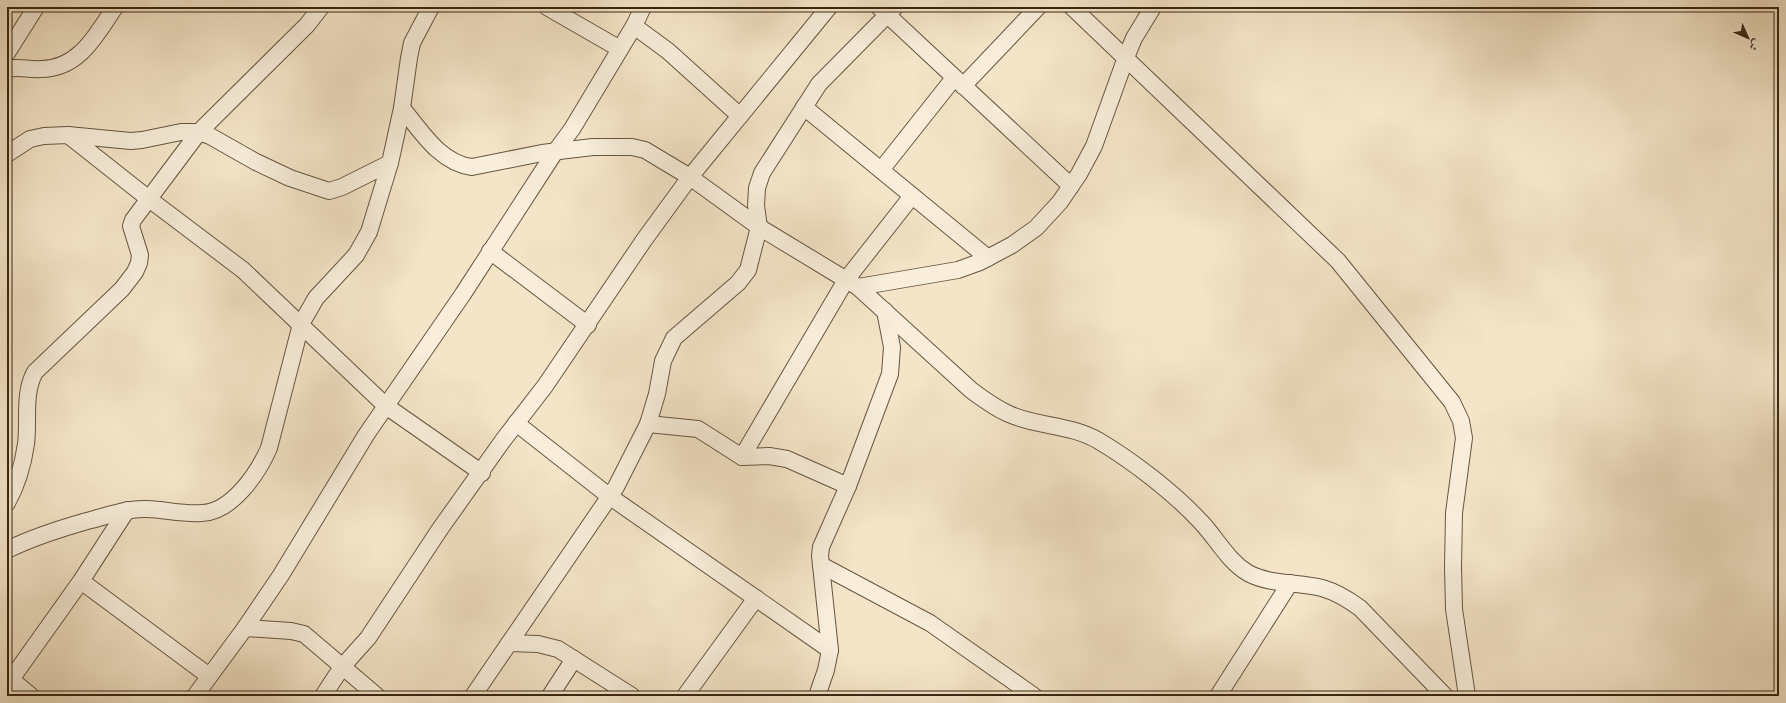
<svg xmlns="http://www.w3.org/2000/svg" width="1786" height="703" viewBox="0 0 1786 703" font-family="Vollkorn,Amiri,serif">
<rect width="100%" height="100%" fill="#f4e5c8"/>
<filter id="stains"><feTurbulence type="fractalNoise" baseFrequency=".005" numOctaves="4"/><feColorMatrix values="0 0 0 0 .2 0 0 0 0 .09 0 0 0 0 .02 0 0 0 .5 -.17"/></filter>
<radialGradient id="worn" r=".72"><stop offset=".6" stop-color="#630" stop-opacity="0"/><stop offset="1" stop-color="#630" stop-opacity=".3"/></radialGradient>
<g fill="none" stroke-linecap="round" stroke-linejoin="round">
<defs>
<g id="street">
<path d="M547 7 620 49"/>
<path d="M879 7 1071 186"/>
<path d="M1072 7 1338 261 1452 402 1461 421 1464 438 1454 513 1453 567 1454 609 1467 696"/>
<path d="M634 26 668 51 740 116"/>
<path d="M7 53 36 7"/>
<path d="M7 69C19 66 29 70 41 69 79 69 96 35 115 7"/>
<path d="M963 86 1038 7"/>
<path d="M804 107 988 258"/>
<path d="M402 108C421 131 440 163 472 167L542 153 593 147H632L645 150 690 177 759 227 858 287 971 390C983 399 995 408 1009 414 1038 427 1070 424 1099 441 1134 462 1173 492 1201 522 1217 539 1228 561 1248 573 1270 585 1299 582 1322 588 1336 592 1349 600 1360 608L1445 696"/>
<path d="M68 135 149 199 243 270 386 406 482 473"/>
<path d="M7 154 30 139 44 136 68 135 131 141 142 140 181 132H199L210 136 256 162 290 178 329 191 342 187 390 163"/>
<path d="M881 170 954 78"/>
<path d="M490 251 588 325"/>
<path d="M858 287 958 270 980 262 1012 245 1036 228 1060 202 1079 174 1094 146 1125 60 1134 38 1153 7"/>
<path d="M516 423 609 496 830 650"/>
<path d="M648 424 698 429 742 457 769 456 787 459 848 486"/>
<path d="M742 457 846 280 912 196"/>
<path d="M7 503C17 485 23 465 26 444 29 421 23 393 35 372L122 289 135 272 139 263 140 255 131 226 133 220 199 132 307 25 321 7"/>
<path d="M7 550C33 537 59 529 87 521 100 518 113 513 126 511 151 505 176 515 202 513 232 512 258 473 269 448L301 324 316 298 356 255 369 232 390 163 402 108 409 58 412 43 431 7"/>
<path d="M821 565 930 623 1034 696"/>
<path d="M81 581 209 676"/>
<path d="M245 628 291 631 304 634 377 696"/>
<path d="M509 643 538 644 558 649 632 696"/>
<path d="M7 676 31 696"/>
<path d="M7 685 81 581 127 510"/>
<path d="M195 696 245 628 281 575 366 435 463 294 555 152 572 129 634 26 643 7"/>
<path d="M323 696 342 667 368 638 440 529 504 439 545 386 644 240 690 177 829 7"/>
<path d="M473 696 616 487 648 424 657 394 663 361 674 338 738 283 748 270 759 227 756 206 757 188 762 173 819 84 895 7"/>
<path d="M550 696 574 659"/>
<path d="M685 696 756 598"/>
<path d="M817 696 826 670 830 650 820 556 821 547 848 486 890 374 892 347 885 311"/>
<path d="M1218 696 1290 583"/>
</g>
</defs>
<use href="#street" stroke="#665640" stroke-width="18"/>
<use href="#street" stroke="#f8eedb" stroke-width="16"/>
</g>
<rect width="1786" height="703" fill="none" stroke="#f4e5c8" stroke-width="24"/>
<rect x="8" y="8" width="1770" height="687" fill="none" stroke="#372613" stroke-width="2"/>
<rect x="12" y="12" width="1762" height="679" fill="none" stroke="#372613"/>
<g transform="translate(1748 38) rotate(135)" stroke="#f8eedb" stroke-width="3" paint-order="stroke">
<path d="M0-3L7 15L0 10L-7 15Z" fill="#372613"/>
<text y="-6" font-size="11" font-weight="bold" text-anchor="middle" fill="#372613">ش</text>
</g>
<rect width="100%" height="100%" filter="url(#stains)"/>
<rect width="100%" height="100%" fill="url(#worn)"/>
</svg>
